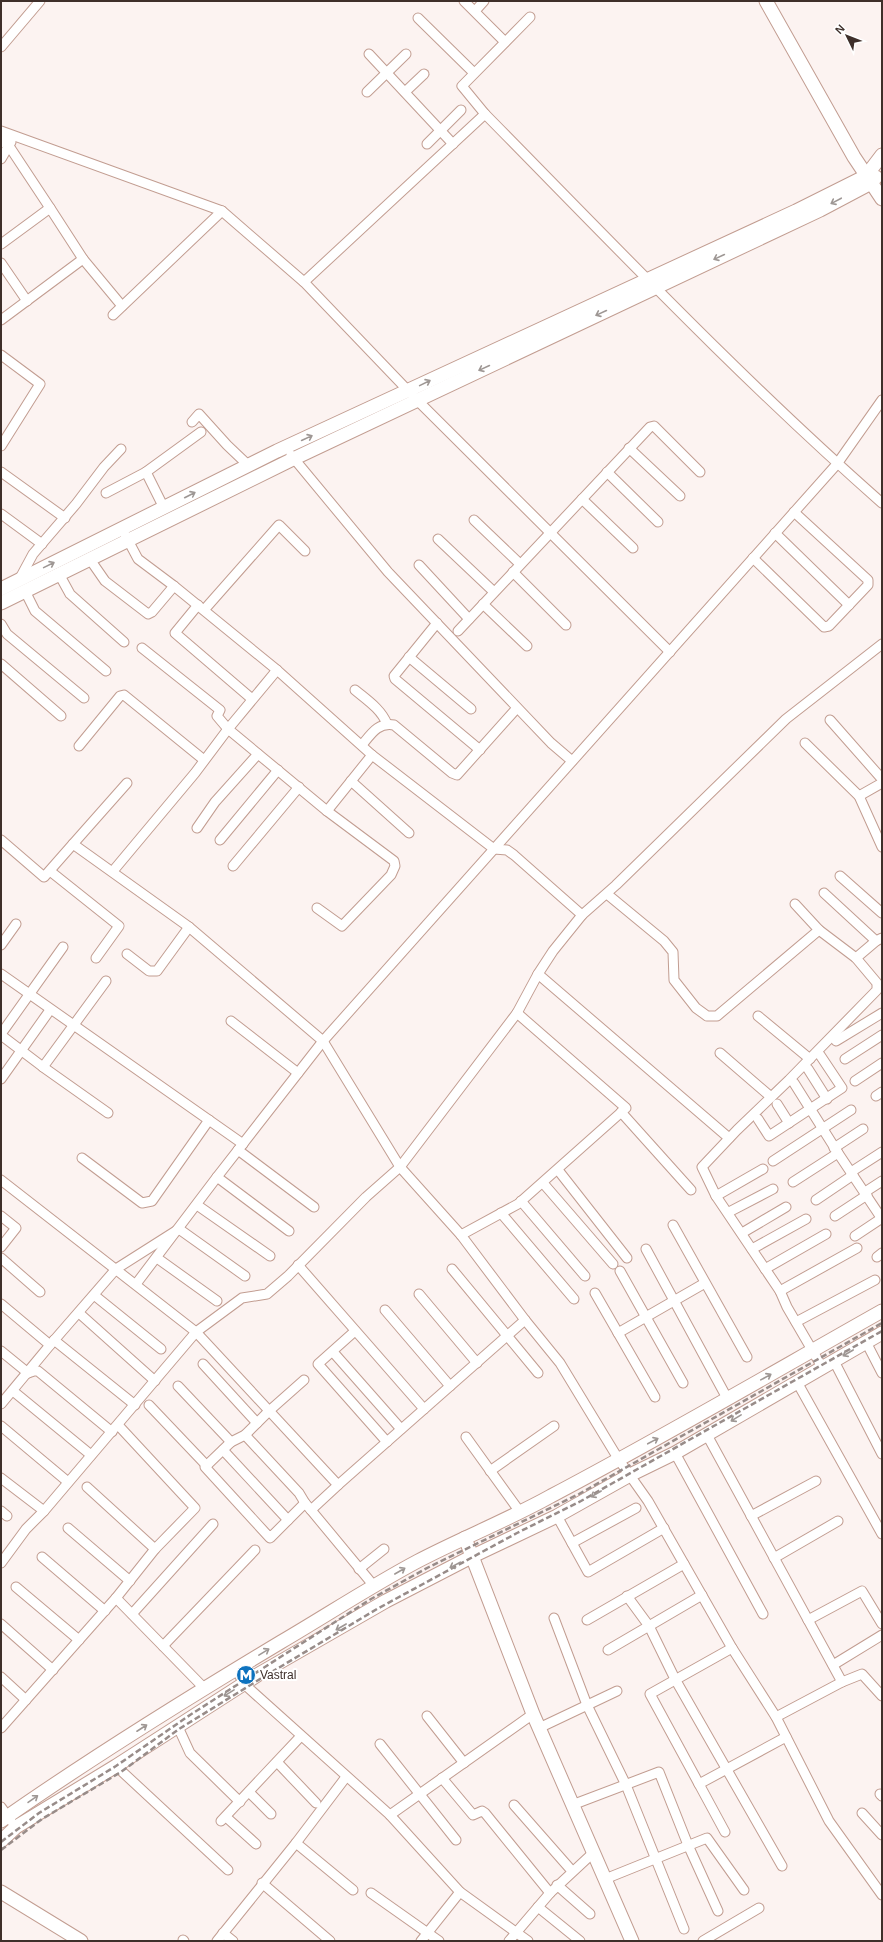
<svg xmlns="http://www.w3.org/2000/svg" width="883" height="1942" viewBox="0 0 883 1942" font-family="Arial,sans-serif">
<rect width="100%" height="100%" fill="#fcf3f1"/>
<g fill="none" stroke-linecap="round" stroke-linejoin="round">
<defs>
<g id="street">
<path d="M464 1 505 42"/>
<path d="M475 11 484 1"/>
<path d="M418 18 474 73"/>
<path d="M1 47 40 1"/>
<path d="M369 54 453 144"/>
<path d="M367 92 406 54"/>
<path d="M405 92 424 74"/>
<path d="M485 114 462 86 530 17"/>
<path d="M1 131 222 211"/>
<path d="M1 143 9 135"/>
<path d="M427 144 461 110"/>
<path d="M9 146 50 208"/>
<path d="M1 159 11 142"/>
<path d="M1 244 50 208 83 259 1 320"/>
<path d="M83 259 122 306"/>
<path d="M1 263 27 301"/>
<path d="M304 282 485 114C615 246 743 381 882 503"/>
<path d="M113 315 222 211 304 282 417 400 670 652"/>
<path d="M1 355 40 384 1 446"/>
<path d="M192 422 199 414 227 445 249 466"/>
<path d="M629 448 680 496"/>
<path d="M291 455 388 572 551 743 572 761"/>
<path d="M1 472 65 518"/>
<path d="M607 472 658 522"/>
<path d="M106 493 146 472"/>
<path d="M582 499 633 548"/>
<path d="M164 508 146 472 201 432"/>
<path d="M1 514 42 544"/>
<path d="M474 520 520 564"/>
<path d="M122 529 138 559 174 586 277 670 372 755 494 849 507 850 514 855 582 915"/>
<path d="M775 533 849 605"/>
<path d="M438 539 494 592"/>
<path d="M89 558 105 581 148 614 152 612 174 586"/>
<path d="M753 558 824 627 829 626 868 585V580L794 512"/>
<path d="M419 565 469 619"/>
<path d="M513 572 566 625"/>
<path d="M59 574 70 594 124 642"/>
<path d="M19 580 33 554 76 504 104 467 121 449"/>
<path d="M25 591 35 611 106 671"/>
<path d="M483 604 527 646"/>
<path d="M198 605 175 633 252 699"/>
<path d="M204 610 279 525 305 551"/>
<path d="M437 623 394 676 395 679 480 750"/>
<path d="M1 624 7 634 84 698"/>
<path d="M458 631 650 427 654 426 700 472"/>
<path d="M142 648 220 710 217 716 228 729 327 811 372 755"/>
<path d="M409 657 471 709"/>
<path d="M1 664 61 716"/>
<path d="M355 690C367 700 381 709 387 724"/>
<path d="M830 720 882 779"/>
<path d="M805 743 859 796 882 847"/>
<path d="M362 745C371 734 378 722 394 725L452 773 457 775 517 708"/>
<path d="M79 746 120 696 124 695 204 760"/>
<path d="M351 781 409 833"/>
<path d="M127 783 73 844 189 927 323 1041 400 1167 461 1235 525 1320 560 1363 619 1460 648 1501 732 1648 776 1717 829 1821 882 1895"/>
<path d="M859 796 882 783"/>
<path d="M197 828 215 802 258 754"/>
<path d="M1 840 44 877 73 844"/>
<path d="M220 840 278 770"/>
<path d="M233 866 299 787"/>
<path d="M50 871 119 926 96 958"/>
<path d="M113 871 195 773 228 729 277 670"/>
<path d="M840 876 882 913"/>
<path d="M824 893 876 941"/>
<path d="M607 894 664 941 673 952 674 980 696 1008 707 1016H717L819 930 856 958 877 983V990L789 1080 737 1130 702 1167 716 1196 780 1291 787 1307 822 1367"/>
<path d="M795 904 819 930"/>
<path d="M317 908 342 926 391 875 395 866 394 861 327 811"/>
<path d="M1 945 16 924"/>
<path d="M127 954 149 971H157L189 927"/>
<path d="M856 958 876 941 882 938"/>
<path d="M1 974 243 1144"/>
<path d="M106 981 43 1067 108 1113"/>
<path d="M517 1013 538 974"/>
<path d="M758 1016 810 1059"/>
<path d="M231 1021 298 1073"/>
<path d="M1 1034 63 947"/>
<path d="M1 1035 43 1067"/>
<path d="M836 1041 882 1013"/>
<path d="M720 1053 771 1097"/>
<path d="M845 1059 882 1035"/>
<path d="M808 1069 827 1099"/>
<path d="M1 1079 50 1010"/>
<path d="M855 1081 882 1063"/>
<path d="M794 1083 838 1153 882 1219"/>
<path d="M876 1096 882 1092"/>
<path d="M777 1104 789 1123"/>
<path d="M621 1112 691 1190"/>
<path d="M758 1119 769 1136 842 1088 820 1055"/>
<path d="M729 1138 538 974 553 951 582 915 616 885 786 719 882 644"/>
<path d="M834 1148 863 1129"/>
<path d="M238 1150 314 1207"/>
<path d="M82 1158 142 1203 152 1201 209 1120"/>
<path d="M773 1161 851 1110"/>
<path d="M558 1170 627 1258"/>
<path d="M851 1172 882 1152"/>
<path d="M217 1177 289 1231"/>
<path d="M1 1180 196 1332 338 1485 311 1510 374 1586"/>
<path d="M793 1182 838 1153"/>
<path d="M543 1183 613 1264"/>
<path d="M865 1192 882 1181"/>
<path d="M716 1196 763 1169"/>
<path d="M816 1200 853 1175"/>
<path d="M521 1201 585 1276"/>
<path d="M197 1205 270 1256"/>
<path d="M729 1212 773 1189"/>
<path d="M501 1213 574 1299"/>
<path d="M1 1216 16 1228 1 1247"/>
<path d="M835 1216 867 1195"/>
<path d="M673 1225 747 1357"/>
<path d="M742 1233 786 1207"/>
<path d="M855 1236 882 1218"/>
<path d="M646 1249 727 1398"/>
<path d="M752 1249 806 1219"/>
<path d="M877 1257 882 1253"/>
<path d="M1 1258 40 1292"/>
<path d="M157 1258 217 1301"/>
<path d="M298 1265 424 1409"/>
<path d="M452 1269 538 1373"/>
<path d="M765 1269 826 1234"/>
<path d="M620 1271 683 1383"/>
<path d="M136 1284 217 1177 323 1041 837 464 882 400"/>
<path d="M780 1291 857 1248"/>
<path d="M595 1293 655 1397"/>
<path d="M419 1294 477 1363"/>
<path d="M94 1295 161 1349"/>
<path d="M1 1304 50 1345 1 1404"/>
<path d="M385 1310 450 1386"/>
<path d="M79 1313 155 1381"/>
<path d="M796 1322 875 1280"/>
<path d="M355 1331 318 1364 387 1442"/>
<path d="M618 1333 705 1283"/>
<path d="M54 1340 135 1405"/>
<path d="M866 1342 882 1373"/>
<path d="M50 1345 116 1269 179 1229 245 1276"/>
<path d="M1 1351 28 1373"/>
<path d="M333 1352 401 1429"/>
<path d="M834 1361 882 1454"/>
<path d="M203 1364 257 1423"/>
<path d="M28 1373 34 1371H38L112 1432"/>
<path d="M304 1380 269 1411 245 1435 231 1442 205 1467 270 1538 305 1503 311 1510"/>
<path d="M797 1382 882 1534"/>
<path d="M178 1386 231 1442"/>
<path d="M13 1391 91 1455"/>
<path d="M149 1405 207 1466"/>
<path d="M1 1426 68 1482"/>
<path d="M245 1435 299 1493 305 1503"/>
<path d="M707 1435 842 1682 776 1717"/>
<path d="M466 1437 520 1512"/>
<path d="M223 1450 288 1520"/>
<path d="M675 1453 763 1614"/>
<path d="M490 1471 554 1426"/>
<path d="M1 1478 44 1511"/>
<path d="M338 1485 525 1320"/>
<path d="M87 1487 155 1549"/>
<path d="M1 1511 7 1516"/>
<path d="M557 1516 588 1572 664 1528"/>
<path d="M751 1516 816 1481"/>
<path d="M68 1528 130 1581"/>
<path d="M572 1543 636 1508"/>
<path d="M42 1557 105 1611"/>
<path d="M774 1558 838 1521"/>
<path d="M1 1563 26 1529 44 1511 196 1332 242 1298 267 1294 288 1276 366 1197 400 1167 517 1013 626 1108 518 1204 461 1235"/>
<path d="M359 1569 384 1549"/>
<path d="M16 1587 79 1640"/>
<path d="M627 1596 649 1626 675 1679 782 1866"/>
<path d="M116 1598 204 1688"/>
<path d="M132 1614 213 1524"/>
<path d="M554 1618 587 1705 626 1785 684 1929"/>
<path d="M587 1620 684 1564"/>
<path d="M808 1620 862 1591 882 1624"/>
<path d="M1 1624 53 1670"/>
<path d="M163 1646 255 1550"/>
<path d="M732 1648 650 1694 699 1784 786 1737"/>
<path d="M608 1650 702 1595"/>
<path d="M833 1665 882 1635"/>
<path d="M236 1669 244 1684 390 1815 460 1892 528 1941"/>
<path d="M1 1677 26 1700"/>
<path d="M842 1682 862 1674 882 1696"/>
<path d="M427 1716 464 1763"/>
<path d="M1 1728 116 1598 155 1549 195 1508 118 1425"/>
<path d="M539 1728 617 1691"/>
<path d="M179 1729 190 1753 240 1802"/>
<path d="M380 1744 456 1840"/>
<path d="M277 1762 316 1803"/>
<path d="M116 1766 228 1870"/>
<path d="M442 1778 473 1815 482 1811 485 1813 550 1893"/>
<path d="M699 1784 725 1832"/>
<path d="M249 1792 271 1814"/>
<path d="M880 1794 882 1796"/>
<path d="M514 1805 572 1871"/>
<path d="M572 1805 659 1772 688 1845 718 1911"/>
<path d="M1 1807 11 1821"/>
<path d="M862 1813 882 1835"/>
<path d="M390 1815 533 1714"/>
<path d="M226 1817 256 1844"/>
<path d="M221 1821 301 1736"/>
<path d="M296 1843 353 1890"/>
<path d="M605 1879 707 1838 744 1890"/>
<path d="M262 1883 330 1941"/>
<path d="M557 1885 590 1914"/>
<path d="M371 1893 439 1941"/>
<path d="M538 1907 580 1941"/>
<path d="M223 1933 233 1941"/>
<path d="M183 1940 184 1941"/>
<path d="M217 1941 296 1843 346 1777"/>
<path d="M421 1941 460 1892"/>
<path d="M509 1941 550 1893 593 1853"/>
<path d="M703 1941 759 1908"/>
</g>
<g id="secondary">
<path d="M766 1 854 157 882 199"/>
<path d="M1 589 277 451 796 211 866 176 882 155"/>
<path d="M1 603 293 459 820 210 871 183 876 177"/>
<path d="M465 1538 533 1714 632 1941"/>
<path d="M1 1821C92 1757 186 1699 281 1642 327 1615 371 1586 418 1561 462 1538 508 1520 551 1496 663 1437 772 1373 882 1311"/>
<path d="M1 1841 16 1827 116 1766 259 1674 386 1601 473 1556 557 1516 630 1475 675 1453 882 1333"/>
<path d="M1 1892 81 1941"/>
</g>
</defs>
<use href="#street" stroke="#c29d91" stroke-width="11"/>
<use href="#secondary" stroke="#c29d91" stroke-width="15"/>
<use href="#street" stroke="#fff" stroke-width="9"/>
<use href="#secondary" stroke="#fff" stroke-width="13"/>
<g stroke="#988c89" stroke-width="2.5" stroke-dasharray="6 3" stroke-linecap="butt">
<path d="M1 1842 39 1813 116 1766 190 1715 371 1599 429 1567 579 1494 882 1323"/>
<path d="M1 1850 42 1819 121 1772 179 1729 265 1676 377 1609 517 1533 581 1501 882 1331"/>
</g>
</g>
<defs><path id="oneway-shaft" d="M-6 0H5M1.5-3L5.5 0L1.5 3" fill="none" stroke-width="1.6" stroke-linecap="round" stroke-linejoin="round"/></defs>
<g stroke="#9e9794">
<use href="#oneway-shaft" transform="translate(836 201) rotate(152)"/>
<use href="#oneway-shaft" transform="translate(719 257) rotate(155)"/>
<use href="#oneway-shaft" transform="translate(601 313) rotate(155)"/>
<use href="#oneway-shaft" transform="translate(484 368) rotate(155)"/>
<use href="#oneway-shaft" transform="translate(425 383) rotate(-26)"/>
<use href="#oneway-shaft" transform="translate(307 438) rotate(-25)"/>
<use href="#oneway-shaft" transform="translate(190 495) rotate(-27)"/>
<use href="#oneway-shaft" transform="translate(49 565) rotate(-26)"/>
<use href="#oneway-shaft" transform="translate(848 1353) rotate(150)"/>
<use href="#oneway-shaft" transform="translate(766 1377) rotate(-29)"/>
<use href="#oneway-shaft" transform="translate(736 1418) rotate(149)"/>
<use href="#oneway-shaft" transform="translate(653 1441) rotate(-28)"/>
<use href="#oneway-shaft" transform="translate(596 1494) rotate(150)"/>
<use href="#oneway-shaft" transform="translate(455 1565) rotate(152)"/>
<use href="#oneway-shaft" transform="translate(400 1571) rotate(-30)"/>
<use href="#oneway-shaft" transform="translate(341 1627) rotate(150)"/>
<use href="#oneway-shaft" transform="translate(264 1652) rotate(-31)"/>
<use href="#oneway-shaft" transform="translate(229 1693) rotate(148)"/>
<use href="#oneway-shaft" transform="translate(142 1728) rotate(-33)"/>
<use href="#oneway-shaft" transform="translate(33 1799) rotate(-35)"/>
</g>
<defs>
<symbol id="metro-disc" viewBox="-11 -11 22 22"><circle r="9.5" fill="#0e73bf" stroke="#fff"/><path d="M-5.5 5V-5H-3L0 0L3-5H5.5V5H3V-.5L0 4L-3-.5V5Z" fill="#fff"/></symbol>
</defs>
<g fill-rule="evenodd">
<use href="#metro-disc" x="235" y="1664" width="22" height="22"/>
</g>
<g text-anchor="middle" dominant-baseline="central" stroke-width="4" stroke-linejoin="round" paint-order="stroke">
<g font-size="12" fill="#3e2f2a" stroke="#fff" text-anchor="start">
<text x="260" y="1675">Vastral</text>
</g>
</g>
<rect width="883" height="1942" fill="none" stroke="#3e2f2a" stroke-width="4"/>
<g transform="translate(847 36) rotate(313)" stroke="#ffffff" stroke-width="3" paint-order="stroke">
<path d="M0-3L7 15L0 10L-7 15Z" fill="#3e2f2a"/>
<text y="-6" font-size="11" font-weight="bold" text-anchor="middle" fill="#3e2f2a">N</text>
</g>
</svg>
